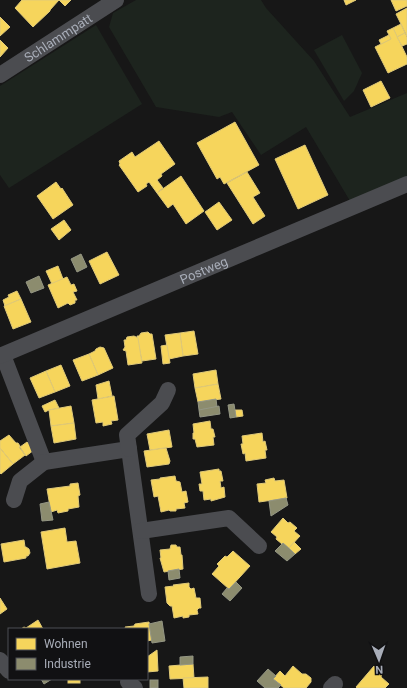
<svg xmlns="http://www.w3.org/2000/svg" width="407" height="688" viewBox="0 0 407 688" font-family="Roboto,sans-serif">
<rect width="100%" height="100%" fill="#171717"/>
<g fill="#1d241e">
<path d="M136 0H261L266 8 314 61 350 117 407 93V177L350 201 306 127 261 155 232 112 219 117 156 107 109 27 113 13Z"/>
<path d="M96 25 142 104 9 188 0 175V86Z"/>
<path d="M342 35 362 73 354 91 344 101 314 50Z"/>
</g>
<g fill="#f6d55c" stroke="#dfc978">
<path d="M22 0H59L50 10V11L33 27 15 8Z"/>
<path d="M59 0H71L65 6Z"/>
<path d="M344 0H356L346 5Z"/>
<path d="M391 0H407V6L396 11Z"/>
<path d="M407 8V36L396 14Z"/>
<path d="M0 17 10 27 0 36Z"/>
<path d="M401 24 405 33 397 37 393 28Z"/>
<path d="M393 28 407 57V64L388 73 375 47 391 39 387 31Z"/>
<path d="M405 33 407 37V44L402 46 397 37Z"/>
<path d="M389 35 391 39 381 44 379 40Z"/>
<path d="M0 40 8 48 0 57Z"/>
<path d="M381 81 390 98 371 107 363 90Z"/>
<path d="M235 122 259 165 224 184 220 177 217 179 197 143Z"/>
<path d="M159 141 175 164 161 174 162 176 157 180 163 188 157 193 149 182 146 184 147 186 138 192 119 165 120 164 119 161 132 152 135 157Z"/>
<path d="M305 145 328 195 298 209 275 159Z"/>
<path d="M247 172 260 193 253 197 265 216 253 224 227 183Z"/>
<path d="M181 176 204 211 186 224 173 204 168 208 157 193Z"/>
<path d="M56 182 61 189 62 188 73 205 53 219 37 196Z"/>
<path d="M219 202 232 220 217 230 205 212Z"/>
<path d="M64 220 71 230 59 240 51 229Z"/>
<path d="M107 252 119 275 100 284 89 261Z"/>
<path d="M58 266 63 279 52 284 46 271Z"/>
<path d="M67 277 71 285 74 284 77 291 73 292 77 300H75V303L70 305 68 303 58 308 48 285Z"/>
<path d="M17 291 21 299 5 306 3 300 9 297 8 295Z"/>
<path d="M21 299 31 322 13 329 4 306Z"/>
<path d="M194 331 198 354 183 356 180 333Z"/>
<path d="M148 332 150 334H152L156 359 142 361 137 336H139L141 333Z"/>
<path d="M180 333 183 356 169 359 165 335Z"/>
<path d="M134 336 138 338 142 363 128 365 126 351 123 350 125 347 124 340H126L127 337Z"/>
<path d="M167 345 170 363 163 364 161 346Z"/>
<path d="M100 347 104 348 113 368 98 375 89 354 95 351 96 349Z"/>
<path d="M89 354 98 375 82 381 73 360Z"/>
<path d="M61 365 70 386 55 392 46 371Z"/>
<path d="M216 370 218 384 195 388 193 374Z"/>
<path d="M46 371 55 392 39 398 30 378Z"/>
<path d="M109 381 112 396 98 399 96 385Z"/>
<path d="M218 384 221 399 198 402 195 388Z"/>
<path d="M114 396 118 420 111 421 112 424 103 426V422L96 423 92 400Z"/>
<path d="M55 400 59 408 49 410 45 412 42 406Z"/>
<path d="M71 406 74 423 51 426 49 410Z"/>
<path d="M235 410H242L243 416 236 417Z"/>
<path d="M210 421 211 429H213L215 437H213L214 445 197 447 195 439H193V433H194L193 424Z"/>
<path d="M74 423 76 439 54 443 51 426Z"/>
<path d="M169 430 172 447 150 450 147 434Z"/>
<path d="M262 433 263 442 265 441 267 450H265L266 458 246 461 245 453 243 454 241 444H243L242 436Z"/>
<path d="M9 435 16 443H18L20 446 19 447 25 455 13 464 0 448V441Z"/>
<path d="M27 442 34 450 26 456 20 447Z"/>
<path d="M0 448 13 464 1 474 0 473Z"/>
<path d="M166 448 170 461 169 464 147 467 144 451Z"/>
<path d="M219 469V471H221L223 481H220L221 488 224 487 225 497 211 501V499L204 500 203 491H200L199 484H202L200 472Z"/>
<path d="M175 476 176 481 180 482 182 492 186 491 188 502 184 503 185 508 176 509V511H170L169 510 161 512 158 496 154 497 151 480 160 479V478Z"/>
<path d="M274 478 275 481 284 480 287 498 259 502 257 484 266 483 265 480Z"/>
<path d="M78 483 80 495 78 496 79 507 68 509V511L58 513 57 510 51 512 47 489 70 486V484Z"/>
<path d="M283 518 288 523 290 522 297 528 294 531 300 536 289 548 283 543 282 544 276 539 277 537 271 532Z"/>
<path d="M65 528 67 542 76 541 80 563 47 569 41 532Z"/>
<path d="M24 540 25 547H26L29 549 30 553 28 556H26V558L4 562 1 544Z"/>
<path d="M294 542 301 549 295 554 289 548Z"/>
<path d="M171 545H176L177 547H180L181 555H182L183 569 164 572 160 558H161L160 550 170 549Z"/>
<path d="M233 551 250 566 229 589 212 574 219 566 217 564 225 556 227 557Z"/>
<path d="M189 583V587L191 589 194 588 196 598H200L201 608H199L197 610 198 614 189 615V617L183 618V616L174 618 172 606H170L167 603 165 587 174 586 173 585Z"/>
<path d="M0 598 7 609 0 614Z"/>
<path d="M38 620 43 629H21L24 627 26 628Z"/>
<path d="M149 622 152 640 147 641V629H126L125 627 134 626 135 624Z"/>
<path d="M157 650 158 671 147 672V657Z"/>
<path d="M193 664 194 678 170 679 169 666Z"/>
<path d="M293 666 302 674H306L311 678V682L306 688H284L273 679 280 671 285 676Z"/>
<path d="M374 666 382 673 381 677 389 684 385 688H357L356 687Z"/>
<path d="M208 677V688H184L183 678Z"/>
<rect x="68" y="679" width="12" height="4"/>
</g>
<g fill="#8c8c6e" stroke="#949684">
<path d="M81 254 87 267 77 272 71 259Z"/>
<path d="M39 276 44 288 31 293 26 282Z"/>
<path d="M216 399 217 407 199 410 198 402Z"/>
<path d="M234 404 236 417 230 418 228 405Z"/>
<path d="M219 406 220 414 200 417 199 410Z"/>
<path d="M286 498 288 505 271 516 269 501Z"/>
<path d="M49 502 53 520 42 521 40 504Z"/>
<path d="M283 543 295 554 287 561 275 551Z"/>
<path d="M179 569 180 578 169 580 168 571Z"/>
<path d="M236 582 242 588 230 601 222 594 227 588 229 589Z"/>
<path d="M162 621 165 641 152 643 149 624Z"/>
<path d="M193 656V664L180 665V657Z"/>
<path d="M268 669 276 676 273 679 281 685 278 688H265L257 681Z"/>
<path d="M41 679H52L44 684Z"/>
<rect x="150" y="680" width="8" height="8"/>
</g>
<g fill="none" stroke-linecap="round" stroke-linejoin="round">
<g stroke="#4b4c50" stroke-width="16">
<path id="s1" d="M0 75 116 0"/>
<path d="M3 355 44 462 129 449 149 594"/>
<path id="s2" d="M0 356 407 184"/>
<path d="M129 449 127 435 162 403 168 390"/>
<path d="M14 500 20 481 44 462"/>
<path d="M141 531 229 518 259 546"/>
<path d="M0 660 9 671"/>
<path d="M128 682 135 688"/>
<path d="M331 688 335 684"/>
</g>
</g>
<g text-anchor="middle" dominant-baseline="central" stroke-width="4" stroke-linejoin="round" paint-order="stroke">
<g font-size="13" fill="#a8adb8" stroke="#111113">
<text stroke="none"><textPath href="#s1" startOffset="69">Schlammpatt</textPath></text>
<text stroke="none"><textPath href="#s2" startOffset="221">Postweg</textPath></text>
</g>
</g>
<rect x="8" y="628" width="140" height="52" fill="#111113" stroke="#4d4f55"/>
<rect x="16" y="638" width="20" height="12" fill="#f6d55c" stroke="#4d4f55"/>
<text x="44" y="648" font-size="12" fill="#a8adb8">Wohnen</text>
<rect x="16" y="658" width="20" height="12" fill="#8c8c6e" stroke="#4d4f55"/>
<text x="44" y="668" font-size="12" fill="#a8adb8">Industrie</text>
<g transform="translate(379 660) rotate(178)" stroke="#111113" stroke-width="3" paint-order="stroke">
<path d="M0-3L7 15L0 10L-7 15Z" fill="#a8adb8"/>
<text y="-6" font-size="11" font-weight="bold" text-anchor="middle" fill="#a8adb8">N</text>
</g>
</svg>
